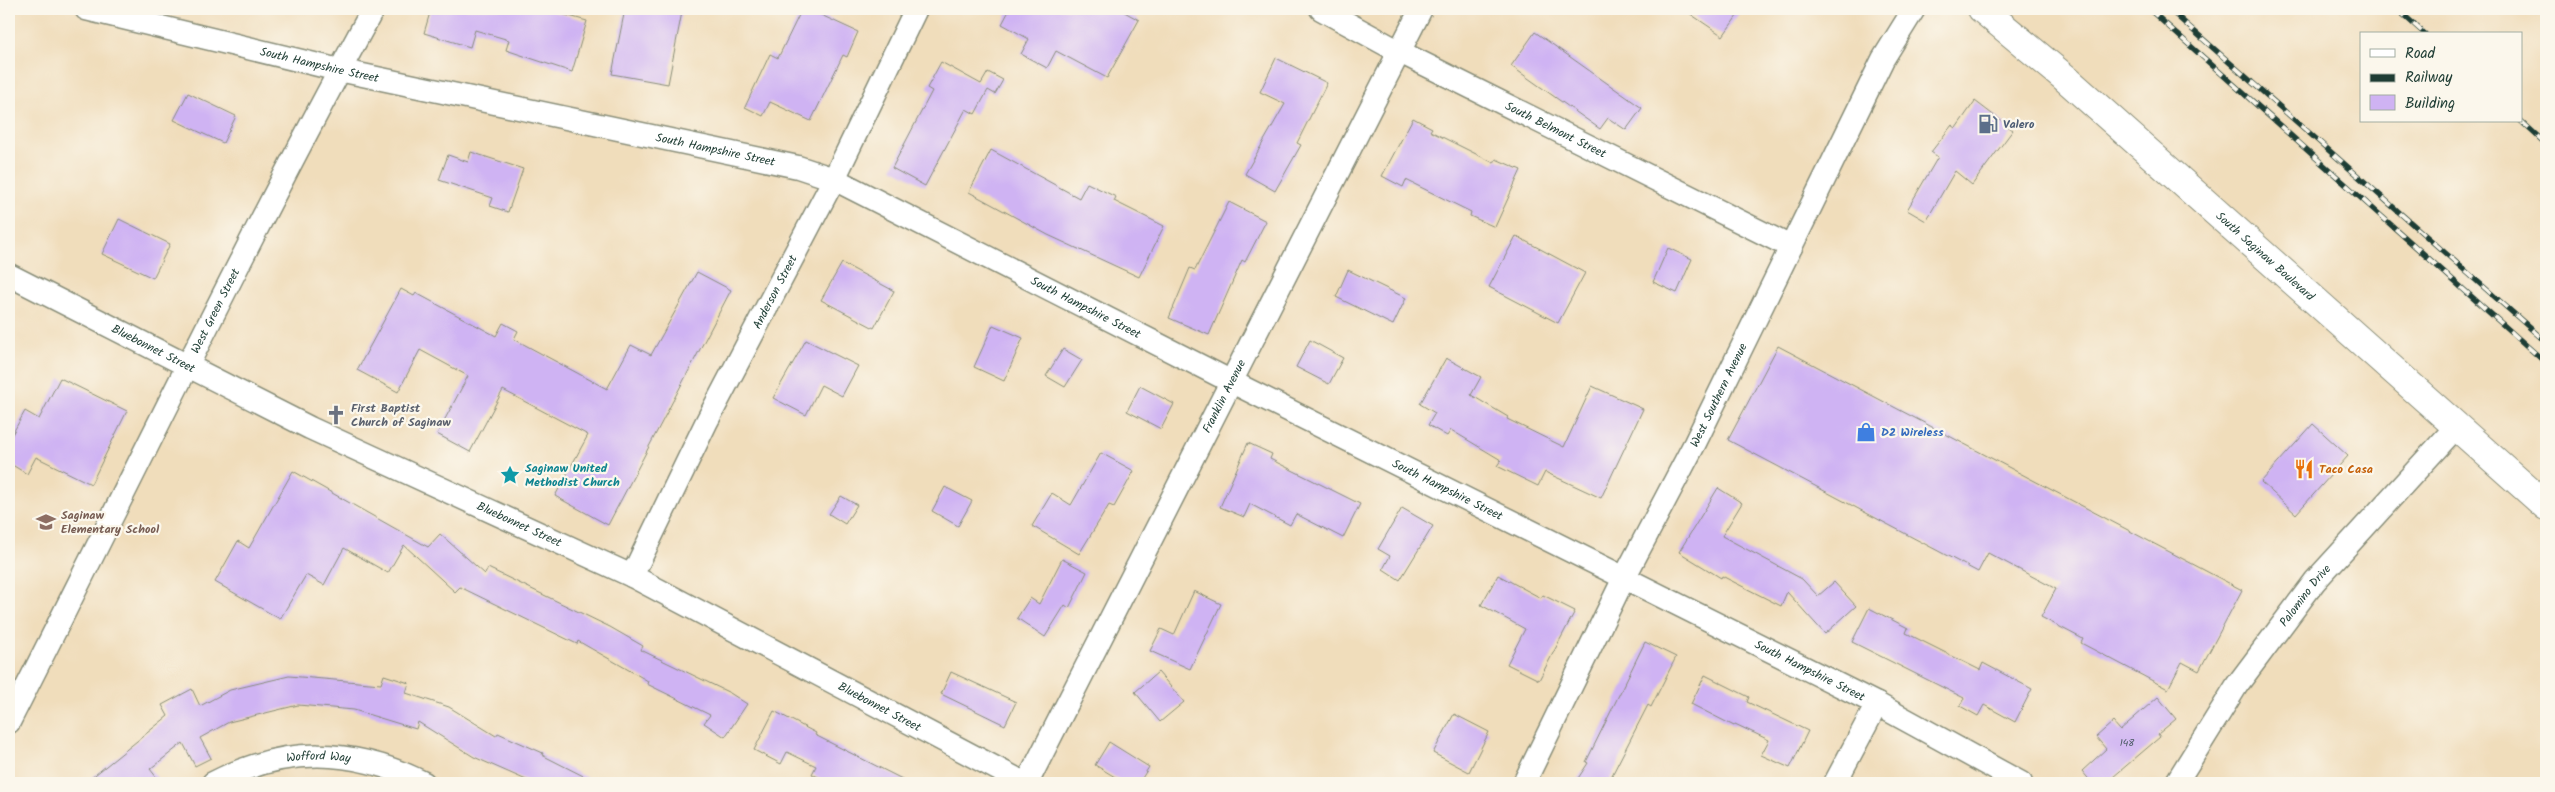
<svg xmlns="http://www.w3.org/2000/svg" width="2555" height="792" viewBox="0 0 2555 792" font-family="Kalam,sans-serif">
<rect width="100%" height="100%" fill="#fbf7ec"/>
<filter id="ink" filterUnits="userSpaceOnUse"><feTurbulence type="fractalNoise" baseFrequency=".02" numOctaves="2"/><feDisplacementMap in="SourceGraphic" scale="10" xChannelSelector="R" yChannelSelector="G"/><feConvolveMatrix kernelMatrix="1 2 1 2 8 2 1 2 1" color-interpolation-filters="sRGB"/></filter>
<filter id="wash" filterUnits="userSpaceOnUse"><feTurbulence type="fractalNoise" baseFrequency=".0096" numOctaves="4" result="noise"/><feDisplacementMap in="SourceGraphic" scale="20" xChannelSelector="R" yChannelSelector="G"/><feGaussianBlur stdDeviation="1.12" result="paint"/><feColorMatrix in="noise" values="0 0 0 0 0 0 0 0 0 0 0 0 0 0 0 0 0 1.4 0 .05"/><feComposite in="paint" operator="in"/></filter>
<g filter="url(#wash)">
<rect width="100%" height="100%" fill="#f0ddbb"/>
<g id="blocks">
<g fill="#cfb3f3">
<path d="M431 9H544L587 21 572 72 506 50 509 40 475 30 470 47 424 33Z"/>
<path d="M625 9H664L682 12 668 84 612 74Z"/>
<path d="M802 9H808L858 32 847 57 843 55 811 121 770 102 763 116 745 107 770 54 778 58Z"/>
<path d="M1010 9H1119L1139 20 1107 78 1056 51 1047 68 1021 54 1029 39 1002 24Z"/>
<path d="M1683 9H1742L1723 36Z"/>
<path d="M1535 32 1642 108 1626 130 1608 118 1600 129 1511 66Z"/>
<path d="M1276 58 1327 83 1297 143 1301 145 1275 191 1245 174 1285 104 1260 92Z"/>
<path d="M941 62 981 84 988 72 1003 80 995 94 988 90 975 114 966 109 925 186 892 168 932 91 927 88Z"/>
<path d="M188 93 236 116 223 143 174 120Z"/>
<path d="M1975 101 2013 130 1972 185 1955 171 1926 221 1907 210 1938 157 1931 152 1952 125 1956 128Z"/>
<path d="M1413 118 1432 128 1430 131 1494 163 1496 159 1521 170 1495 227 1470 216 1471 212 1406 180 1403 187 1382 176Z"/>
<path d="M991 150 1079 198 1087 183 1116 197 1114 201 1164 226 1139 277 1048 235 969 192Z"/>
<path d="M471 152 523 169 508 212 490 206 493 198 439 180 448 155 468 162Z"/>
<path d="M1229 202 1266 221 1245 262 1242 260 1209 335 1169 318 1190 268 1195 270Z"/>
<path d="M119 219 170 244 153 278 102 254Z"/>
<path d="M1516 236 1585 273 1558 323 1489 287Z"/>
<path d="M1668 248 1692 259 1677 293 1653 282Z"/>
<path d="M842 263 894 291 874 328 821 300Z"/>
<path d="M1348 270 1406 298 1393 325 1336 297Z"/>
<path d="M697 272 731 290 608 525 555 496 588 435 503 390 470 452 437 434 468 376 420 350 398 392 357 370 401 289 414 296 416 293 496 336 503 323 518 331 514 339 607 389 631 345 651 355Z"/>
<path d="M993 325 1023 338 1004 381 974 367Z"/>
<path d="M806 340 858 366 842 396 821 385 806 415 773 398Z"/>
<path d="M1310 340 1343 358 1329 384 1296 367Z"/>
<path d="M1778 346 2242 590 2199 671 2182 662 2168 689 2081 643 2083 639 2041 617 2056 589 1988 553 1978 572 1728 440Z"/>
<path d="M1063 349 1082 360 1065 387 1046 376Z"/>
<path d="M1446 358 1481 377 1471 395 1508 417 1507 419 1564 447 1592 386 1643 409 1601 498 1545 472 1538 486 1497 466 1501 460 1451 430 1447 436 1428 425 1435 413 1420 404Z"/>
<path d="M60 378 127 411 91 484 36 457 27 474 9 463V440L25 411 39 419Z"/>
<path d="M1140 386 1174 404 1161 429 1127 411Z"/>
<path d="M2313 424 2348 456 2296 514 2261 482Z"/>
<path d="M1248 443 1272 454 1270 459 1360 504 1343 538 1296 514 1290 525 1250 504 1244 517 1220 507Z"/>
<path d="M1101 453 1134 471 1114 507 1109 505 1079 554 1032 526 1052 493 1071 505Z"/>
<path d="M293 471 428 547 440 534 485 574 488 568 610 627 643 646 641 650 730 693 747 704 725 737 704 723 710 715 647 684 648 681 578 641 577 644 460 587 455 592 404 545 388 573 344 548 324 585 306 575 280 619 215 582 238 541 249 548Z"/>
<path d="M945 487 972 501 958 526 932 511Z"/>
<path d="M1718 488 1742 503 1722 536 1802 579 1818 596 1834 582 1856 606 1825 634 1787 592 1781 606 1722 576 1721 578 1679 552Z"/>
<path d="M841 496 857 505 845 524 829 514Z"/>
<path d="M1402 508 1433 526 1400 580 1383 569 1390 556 1378 549Z"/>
<path d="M1062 559 1087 572 1069 608 1065 605 1045 637 1017 618 1030 598 1039 604Z"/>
<path d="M1498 575 1541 598 1543 595 1575 611 1539 680 1507 664 1525 629 1481 605Z"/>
<path d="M1194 591 1221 604 1190 669 1150 651 1161 629 1174 635Z"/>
<path d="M1869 608 1908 628 1906 633 1980 670 1983 663 2032 689 2015 722 1984 705 1978 716 1960 706 1964 698 1852 642Z"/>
<path d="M1645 642 1676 657 1651 707 1648 705 1608 783H1575L1588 763 1586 762Z"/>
<path d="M951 672 1016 702 1005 725 941 694Z"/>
<path d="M1158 672 1184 702 1160 722 1135 692Z"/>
<path d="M384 675 409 683 406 693 449 707 496 736 498 733 543 753 542 755 597 783H533L474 757 418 722 416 729 354 710 298 705 229 722 200 738 211 758 195 766 183 743 150 769 161 783H85L168 716 162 705 192 689 200 706 230 690 289 676 381 684Z"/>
<path d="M1705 675 1749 697 1747 702 1808 731 1790 768 1761 755 1769 740 1735 724 1734 726 1691 704Z"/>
<path d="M2158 697 2176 719 2158 734 2160 737 2106 783H2092L2082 771 2106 749 2096 737 2113 722 2120 730Z"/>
<path d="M774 711 816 733 815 735 910 783H830L812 774 816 766 787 752 781 764 754 750Z"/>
<path d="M1454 714 1489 732 1469 772 1433 753Z"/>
<path d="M1109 742 1149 767 1139 783H1125L1095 765Z"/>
</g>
</g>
</g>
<g filter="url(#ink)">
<use href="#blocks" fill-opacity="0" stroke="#888d78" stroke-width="1"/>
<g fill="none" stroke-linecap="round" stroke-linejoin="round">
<defs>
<g id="minor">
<path id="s1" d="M86 9 339 70 798 167 834 179 1230 381 1877 704 2021 783"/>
<path id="s2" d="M1321 9 1398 51 1791 247"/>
<path id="s3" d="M9 275 310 428 632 576 1024 783"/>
<path id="s4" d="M632 576 706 423 834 179 916 9"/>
<path id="s5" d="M9 722C130 484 245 243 373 9"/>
<path id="s6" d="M213 783C284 746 352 747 424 783"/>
<path id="s7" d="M1027 783 1421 9"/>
<path id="s8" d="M1524 783 1624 578 1695 443 1883 59 1914 9"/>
<path d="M1835 783 1877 704"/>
<path id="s9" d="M2176 783 2237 685 2315 581 2456 427"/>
</g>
<g id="major">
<path id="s10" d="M1982 9 2064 77 2546 506"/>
</g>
</defs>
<use href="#minor" stroke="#888d78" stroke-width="25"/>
<use href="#major" stroke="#888d78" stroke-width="30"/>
<use href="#minor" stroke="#fff" stroke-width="22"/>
<use href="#major" stroke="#fff" stroke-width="28"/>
<defs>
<g id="rail">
<path d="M2149 9 2546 363"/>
<path d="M2169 9 2546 342"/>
<path d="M2397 9 2425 34"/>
<path d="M2521 121 2546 144"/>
</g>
</defs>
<use href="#rail" stroke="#1f3d34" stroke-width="5.5"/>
<use href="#rail" stroke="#fbf7ec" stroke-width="4" stroke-dasharray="11" stroke-linecap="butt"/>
</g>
</g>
<defs>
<symbol id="fuel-bare" viewBox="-9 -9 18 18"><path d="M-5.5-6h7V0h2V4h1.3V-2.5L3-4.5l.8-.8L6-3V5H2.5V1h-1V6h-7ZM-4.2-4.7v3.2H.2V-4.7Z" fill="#5c6f8a" stroke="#fbf7ec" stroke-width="2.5" paint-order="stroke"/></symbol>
<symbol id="church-bare" viewBox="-9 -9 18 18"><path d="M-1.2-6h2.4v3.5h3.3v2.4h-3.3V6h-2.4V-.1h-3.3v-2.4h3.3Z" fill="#6b7280" stroke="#fbf7ec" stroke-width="2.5" paint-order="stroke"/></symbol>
<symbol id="shop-bare" viewBox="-9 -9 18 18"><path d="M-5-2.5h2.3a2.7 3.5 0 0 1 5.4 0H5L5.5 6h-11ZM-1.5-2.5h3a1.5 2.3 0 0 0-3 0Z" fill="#3f7fe0" stroke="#fbf7ec" stroke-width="2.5" paint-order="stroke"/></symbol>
<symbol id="restaurant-bare" viewBox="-9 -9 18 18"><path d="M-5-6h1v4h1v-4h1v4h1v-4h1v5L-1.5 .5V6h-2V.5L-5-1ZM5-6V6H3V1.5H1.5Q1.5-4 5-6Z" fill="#e8710a" stroke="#fbf7ec" stroke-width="2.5" paint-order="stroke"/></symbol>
<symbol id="sight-bare" viewBox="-9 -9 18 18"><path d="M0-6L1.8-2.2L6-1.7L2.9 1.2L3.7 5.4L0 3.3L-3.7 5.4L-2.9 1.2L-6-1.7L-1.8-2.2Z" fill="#0f9aa8" stroke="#fbf7ec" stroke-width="2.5" paint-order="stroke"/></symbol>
<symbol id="school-bare" viewBox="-9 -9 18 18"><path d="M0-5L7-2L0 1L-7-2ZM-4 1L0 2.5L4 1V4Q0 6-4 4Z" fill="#8d6e63" stroke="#fbf7ec" stroke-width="2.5" paint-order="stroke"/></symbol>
</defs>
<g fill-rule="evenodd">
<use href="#fuel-bare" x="1974" y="110" width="28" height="28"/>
<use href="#church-bare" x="322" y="401" width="28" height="28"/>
<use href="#shop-bare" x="1852" y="418" width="28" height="28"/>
<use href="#restaurant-bare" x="2290" y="455" width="28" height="28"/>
<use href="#sight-bare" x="496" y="461" width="28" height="28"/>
<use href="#school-bare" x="32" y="508" width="28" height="28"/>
</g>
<g text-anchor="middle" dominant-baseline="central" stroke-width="4.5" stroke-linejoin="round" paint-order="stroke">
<g font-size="10" fill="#4b5a64">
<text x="2127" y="743">148</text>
</g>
<g font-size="12" fill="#1f3d34" stroke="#fbf7ec">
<text stroke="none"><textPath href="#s1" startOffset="240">South Hampshire Street</textPath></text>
<text stroke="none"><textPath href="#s2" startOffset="264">South Belmont Street</textPath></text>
<text stroke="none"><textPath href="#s1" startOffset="645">South Hampshire Street</textPath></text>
<text stroke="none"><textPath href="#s10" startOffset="376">South Saginaw Boulevard</textPath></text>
<text stroke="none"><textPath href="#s4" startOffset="318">Anderson Street</textPath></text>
<text stroke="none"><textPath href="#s1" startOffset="1050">South Hampshire Street</textPath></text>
<text stroke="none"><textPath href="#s5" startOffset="460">West Green Street</textPath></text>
<text stroke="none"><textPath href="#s3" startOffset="162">Bluebonnet Street</textPath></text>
<text stroke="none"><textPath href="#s7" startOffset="434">Franklin Avenue</textPath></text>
<text stroke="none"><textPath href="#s8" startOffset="434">West Southern Avenue</textPath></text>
<text stroke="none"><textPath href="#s1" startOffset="1455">South Hampshire Street</textPath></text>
<text stroke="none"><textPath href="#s3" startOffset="568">Bluebonnet Street</textPath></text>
<text stroke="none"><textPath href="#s9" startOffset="228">Palomino Drive</textPath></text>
<text stroke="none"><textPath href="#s1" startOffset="1860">South Hampshire Street</textPath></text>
<text stroke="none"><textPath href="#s3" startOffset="972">Bluebonnet Street</textPath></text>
<text stroke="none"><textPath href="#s6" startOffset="110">Wofford Way</textPath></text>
</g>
<g font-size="12" font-weight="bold" fill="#4e5e75" stroke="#fbf7ec" text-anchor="start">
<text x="2003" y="124">Valero</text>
</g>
<g font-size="12" font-weight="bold" fill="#5b616d" stroke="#fbf7ec" text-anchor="start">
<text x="351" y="408">First Baptist<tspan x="351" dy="14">Church of Saginaw</tspan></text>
</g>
<g font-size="12" font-weight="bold" fill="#366cbe" stroke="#fbf7ec" text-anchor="start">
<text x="1881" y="432">D2 Wireless</text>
</g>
<g font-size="12" font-weight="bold" fill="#0d838f" stroke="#fbf7ec" text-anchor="start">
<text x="525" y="468">Saginaw United<tspan x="525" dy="14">Methodist Church</tspan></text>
</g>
<g font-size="12" font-weight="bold" fill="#c56008" stroke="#fbf7ec" text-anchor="start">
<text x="2319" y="469">Taco Casa</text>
</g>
<g font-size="12" font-weight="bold" fill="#785e54" stroke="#fbf7ec" text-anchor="start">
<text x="61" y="515">Saginaw<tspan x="61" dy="14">Elementary School</tspan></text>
</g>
</g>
<rect width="2555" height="792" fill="none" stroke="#fbf7ec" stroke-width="30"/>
<rect x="2360" y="32" width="162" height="90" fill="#fbf7ec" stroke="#a3ada2"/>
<rect x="2370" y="49" width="25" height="8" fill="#ffffff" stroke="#a3ada2"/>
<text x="2405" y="58" font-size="15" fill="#1f3d34">Road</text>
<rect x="2370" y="74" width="25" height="8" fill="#1f3d34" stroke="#a3ada2"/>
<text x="2405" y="82" font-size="15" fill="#1f3d34">Railway</text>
<rect x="2370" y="95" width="25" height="15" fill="#cfb3f3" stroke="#a3ada2"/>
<text x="2405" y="108" font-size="15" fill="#1f3d34">Building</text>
</svg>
